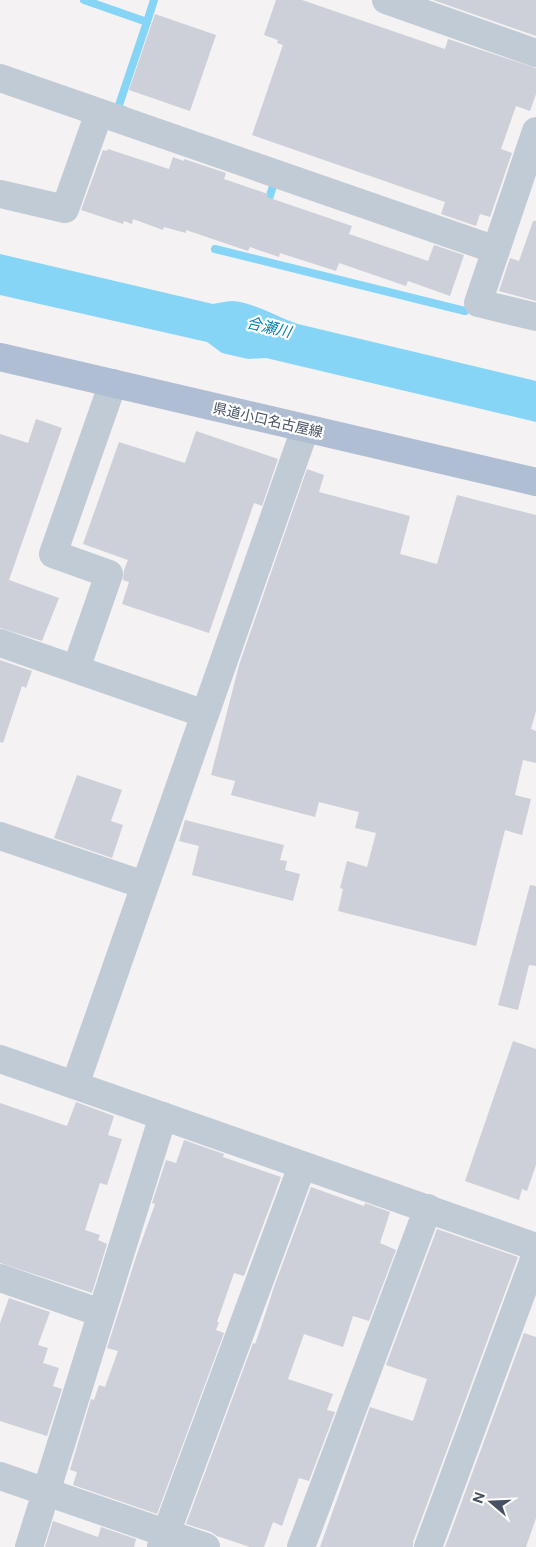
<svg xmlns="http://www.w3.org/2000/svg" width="536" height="1547" viewBox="0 0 536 1547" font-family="'Public Sans','Noto Sans JP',sans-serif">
<rect width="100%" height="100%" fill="#f4f2f2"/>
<path fill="#86d5f6" d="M0 254 213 304C219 303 227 301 233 301 255 303 277 317 298 324L536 381V422L266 358 248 359 222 353 207 342 0 295Z"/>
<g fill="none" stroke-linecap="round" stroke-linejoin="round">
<g stroke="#86d5f6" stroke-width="8">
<path d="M84 0 147 22 154 0"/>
<path d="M124 110 118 108 147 22"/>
<path d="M267 205 273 186"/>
<path d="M215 249 465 311"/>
</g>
</g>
<g fill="#cdd0d8">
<path d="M276 0H302L445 49 448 39 536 68V94L530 111 516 106 501 149 512 153 490 217 480 214 476 226 441 214 445 202 252 135 283 45 277 43 278 40 264 35Z"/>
<path d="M433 0H536V36Z"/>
<path d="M155 14 216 35 190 111 129 90Z"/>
<path d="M108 149 169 169 173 157 184 161V159L226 173 224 179 268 194 267 197 352 226 349 234 428 261 434 245 464 255 450 296 408 281 406 286 339 263 336 271 280 253 279 257 250 247 248 251 186 230V233L164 227 163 230 133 219 132 224 124 221 123 224 81 210 103 150 107 151Z"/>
<path d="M533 221H536V301L499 291 510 258 519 261Z"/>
<path d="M36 419 62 428 9 580 59 598 42 641 0 628V434L28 443Z"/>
<path d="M196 431 278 459 262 506 254 503 209 633 122 604 129 582 123 580 124 570 128 560 83 544 119 442 185 463Z"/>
<path d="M307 469 324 475 319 492 410 516 400 554 437 564 457 495 536 515V711L531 729 536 731V763L523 760 515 795 531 799 522 835 505 830 476 946 338 911 343 889 340 888 347 861 367 867 376 833 355 828 359 812 319 802 315 817 231 795 235 781 211 775 239 665Z"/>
<path d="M0 660 32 671 26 688 22 686 3 743 0 742Z"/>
<path d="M77 775 122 790 111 821 123 825 112 858 54 838Z"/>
<path d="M185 820 284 845 280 860 287 861 285 870 300 874 293 901 192 875 199 846 179 841Z"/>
<path d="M530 885 536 886V966L529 965 518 1010 498 1005Z"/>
<path d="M513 1041 536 1049V1165L527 1191 522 1189 519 1200 465 1181Z"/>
<path d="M76 1102 114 1116 108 1135 122 1139 107 1185 100 1183 85 1230 100 1235 98 1240 107 1244 92 1293 0 1263V1103L67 1126Z"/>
<path d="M184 1140 224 1154 223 1157 281 1177 244 1276 234 1273 217 1322H219L216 1330 224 1333 157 1514 73 1485 77 1472 70 1470 91 1399 94 1400 99 1385 105 1387 118 1351 107 1348 137 1254 155 1204 152 1203 166 1160 176 1163Z"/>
<path d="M311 1187 364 1206 365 1203 390 1212 380 1243 396 1250 369 1321 353 1316 343 1347 304 1334 288 1379 333 1394 327 1410 335 1412 309 1481 299 1478 282 1526 273 1522 264 1547H250L217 1536 211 1532 186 1524 253 1343 255 1344 261 1327 274 1287Z"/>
<path d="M437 1229 518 1257 413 1542V1547H320L370 1407 413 1421 427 1379 386 1365Z"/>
<path d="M9 1298 50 1312 38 1345 48 1348 43 1363 59 1368 53 1386 62 1389 47 1436 0 1421V1323Z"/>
<path d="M524 1333 536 1337V1518L526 1547H445Z"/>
<path d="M53 1521 98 1537 101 1527 136 1539 134 1547H45Z"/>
</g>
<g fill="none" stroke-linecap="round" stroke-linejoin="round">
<g stroke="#c1cbd5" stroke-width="28">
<path d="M386 0 536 53"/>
<path d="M0 78 496 250 536 131"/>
<path d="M0 194 65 209 99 113"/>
<path d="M496 250 478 303 536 317"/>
<path d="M0 643 205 714"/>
<path d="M76 669 109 574 53 554 113 383"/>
<path d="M0 836 144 885"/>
<path d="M0 1059 536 1247"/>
<path d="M75 1085 305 429"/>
<path d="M0 1278 101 1313"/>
<path d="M0 1476 206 1547"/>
<path d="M29 1547 163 1116"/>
<path d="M161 1547 302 1166"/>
<path d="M301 1547 428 1208"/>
<path d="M428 1547 536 1254"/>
</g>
<path stroke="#afbed3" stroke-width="28" d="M0 357 536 482"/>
</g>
<g text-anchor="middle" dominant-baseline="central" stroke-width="4.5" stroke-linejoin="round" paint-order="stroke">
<g font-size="14" fill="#475362" stroke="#fff">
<text transform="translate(268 420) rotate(13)">県道小口名古屋線</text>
</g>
<g font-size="15" font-style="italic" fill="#017eb3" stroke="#fff">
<text transform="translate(269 327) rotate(13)">合瀬川</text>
</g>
</g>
<g transform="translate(491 1502) rotate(289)" stroke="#ffffff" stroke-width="4" paint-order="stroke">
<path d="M0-4L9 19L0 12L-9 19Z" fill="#475362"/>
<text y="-8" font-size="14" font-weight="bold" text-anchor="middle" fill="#475362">N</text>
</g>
</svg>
